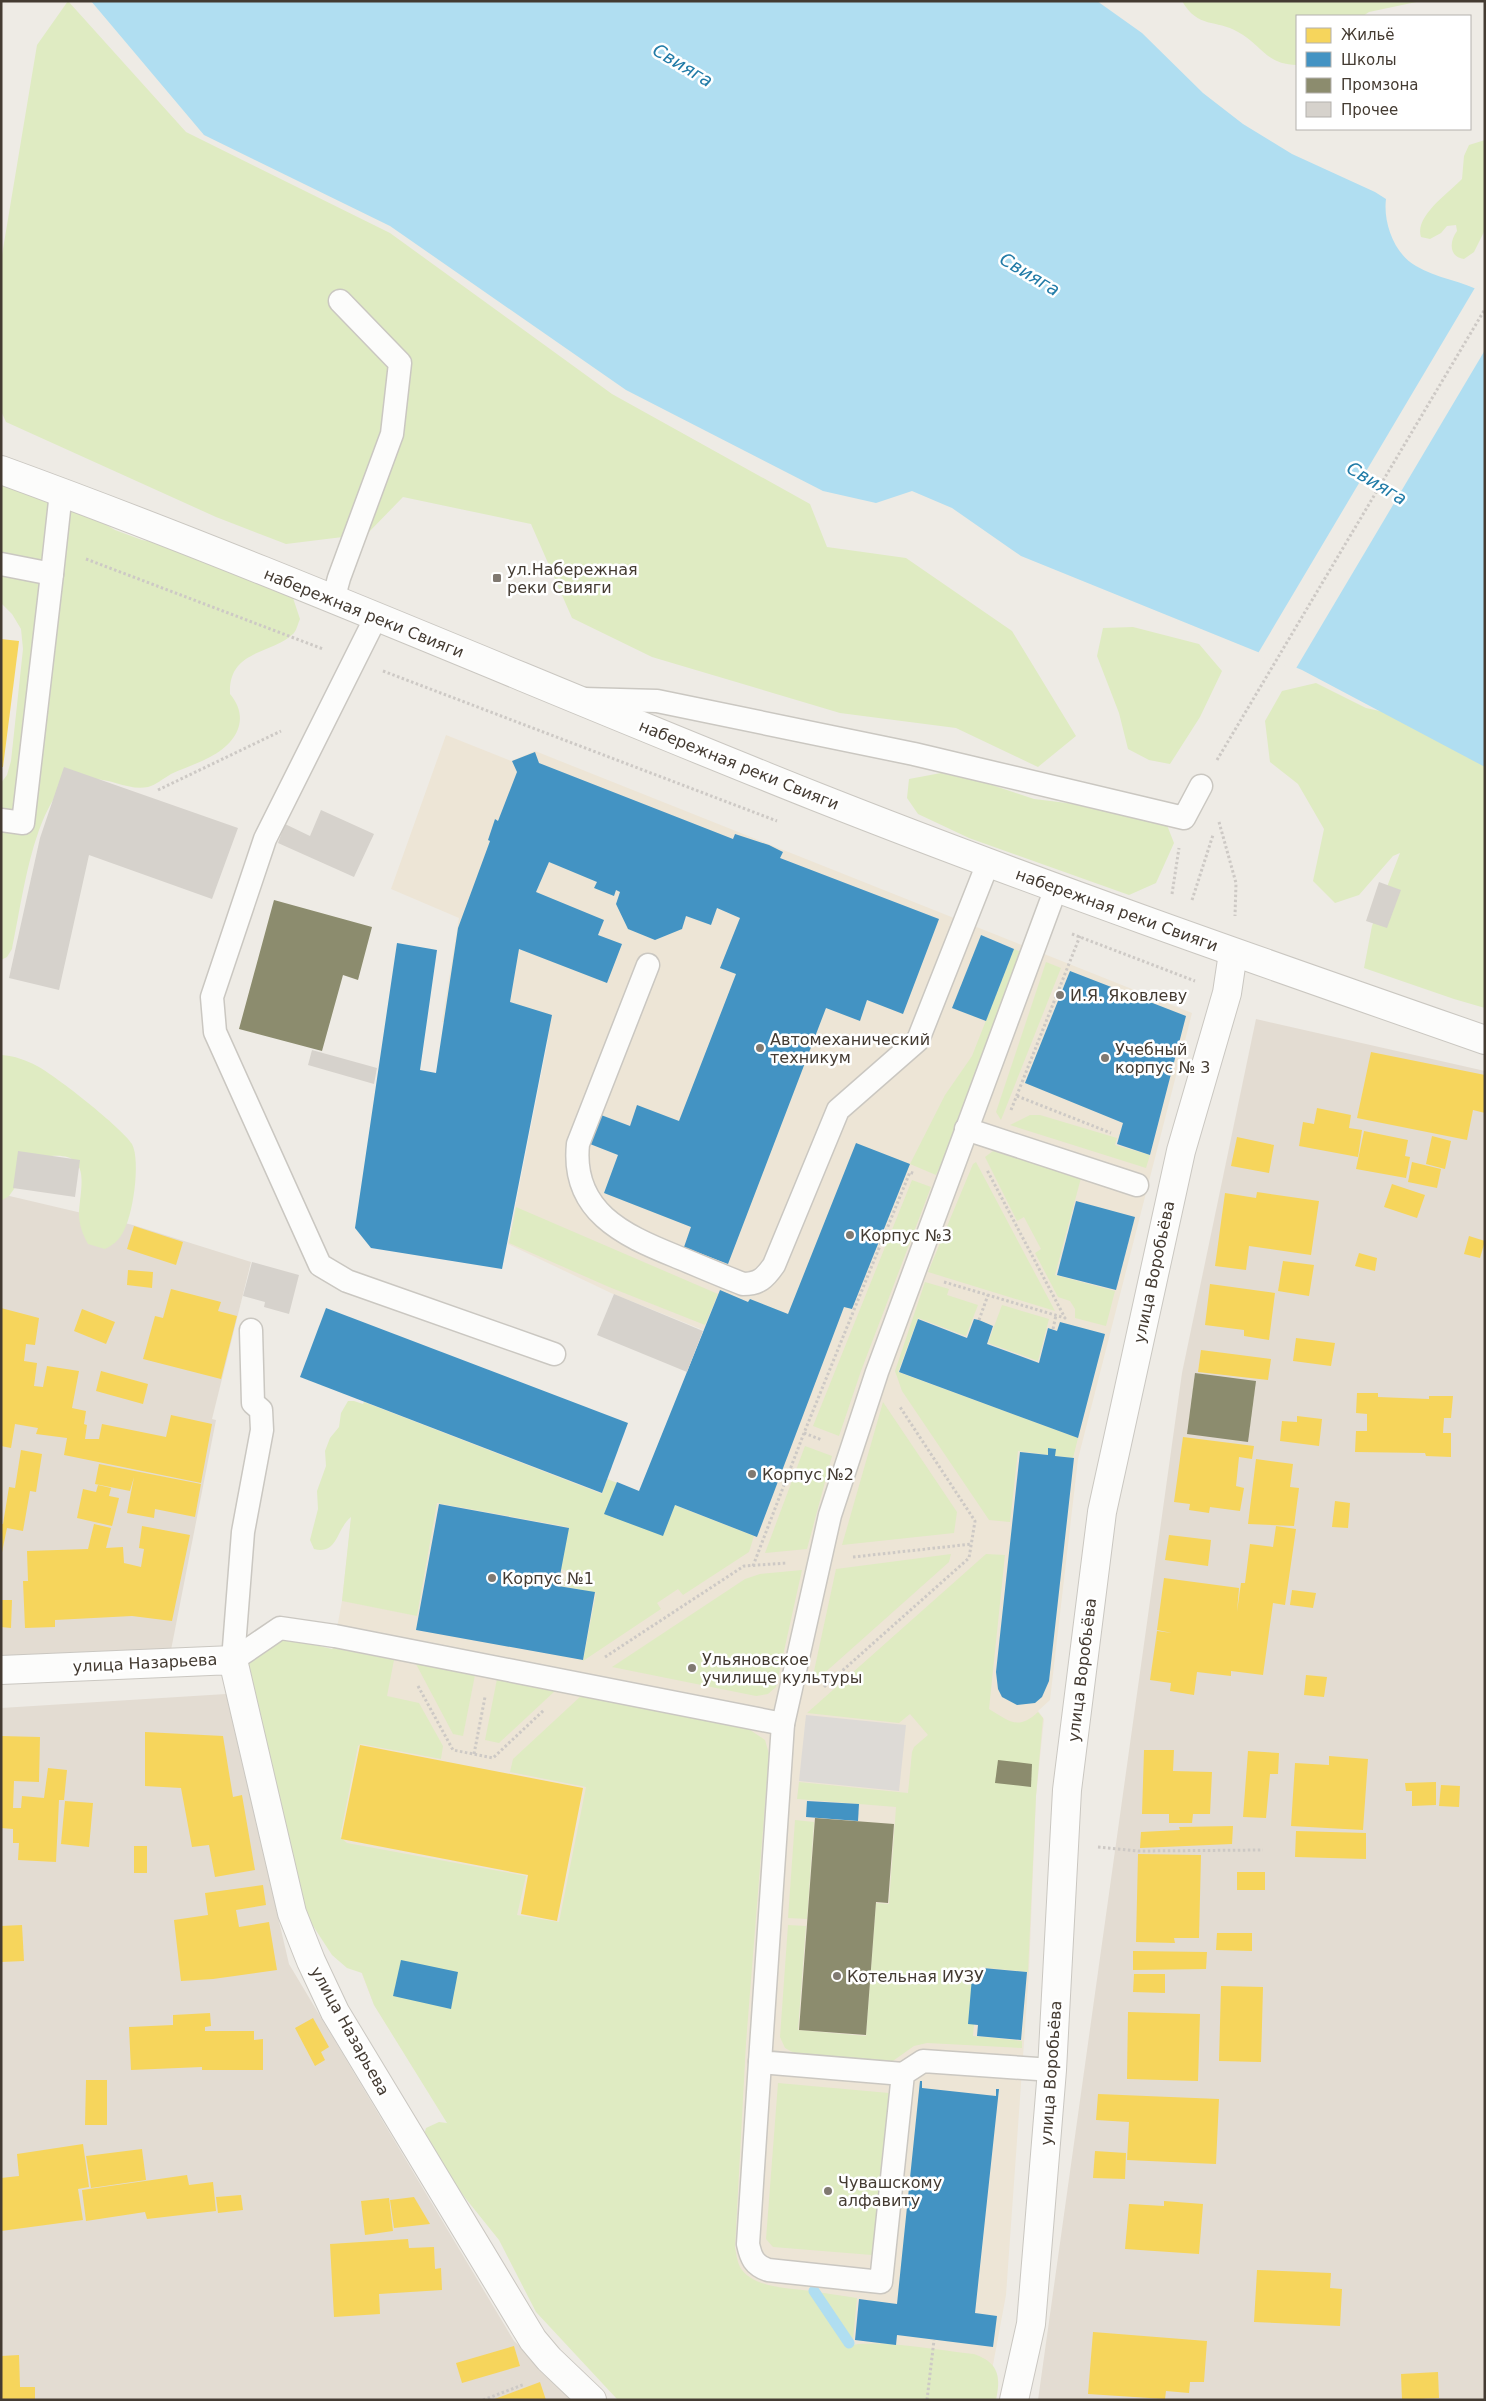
<svg xmlns="http://www.w3.org/2000/svg" width="1486" height="2401" viewBox="0 0 1486 2401" font-family="'DejaVu Sans',sans-serif">
<rect width="100%" height="100%" fill="#eeebe5"/>
<g fill="#e3dcd2">
<path d="M1256 1019 1485 1071V2400H1038L1182 1373Z"/>
<path d="M1 1194 133 1225 251 1262 212 1419 216 1420 171 1650 1 1658Z"/>
<path d="M226 1694 289 1964 514 2341 577 2400H1V1708Z"/>
</g>
<path fill="#ede5d6" d="M446 735 511 761 535 751 1192 1013 1078 1459 1050 1700 1038 1711 1044 1719 1036 1796 1029 1972 1006 2295 987 2397 657 2400 455 2134 374 2005 302 1819 342 1601 364 1402 602 1493 607 1479 706 1517 770 1357 611 1293 508 1244 548 1040 442 1022 459 918 391 889Z"/>
<g fill="#dfebc2">
<path d="M68 1 186 132 390 233 612 394 810 504 827 547 906 558 1012 631 1076 736 1038 767 956 728 840 713 652 657 572 618 531 524 403 497 367 534 286 544 216 517 6 422 1 411V261L37 45Z"/>
<path d="M1182 1H1421L1369 12 1363 16H1297V65C1265 64 1262 45 1238 32 1216 19 1198 29 1182 1Z"/>
<path d="M1485 140V230L1474 252 1464 259C1449 257 1449 242 1457 231L1456 225 1447 226 1441 233 1430 239 1421 237C1414 216 1450 192 1462 179L1464 156 1469 145Z"/>
<path d="M1 477 83 511 115 530 142 540 250 559 293 598 300 619C298 623 297 629 294 633 272 655 228 649 230 694 251 719 236 744 210 757 197 764 184 768 171 774 164 778 156 785 148 787 124 792 103 771 73 782 70 783 66 784 63 787 31 821 22 903 12 949L7 957 1 960V783L7 775 11 761 23 649 21 629 12 614 1 603Z"/>
<path d="M1133 627 1199 644 1222 671 1200 717 1170 764 1149 760 1128 749 1119 713 1097 656 1103 628Z"/>
<path d="M1316 683 1366 708 1439 724 1485 756V1008L1454 999 1364 968 1372 926 1400 853 1393 856 1359 895 1335 903 1313 881 1324 829 1298 784 1270 762 1265 721 1282 691Z"/>
<path d="M941 773 989 784 1034 799 1125 810 1165 820 1174 843 1156 883 1129 895 969 838 918 814 907 798 909 779Z"/>
<path d="M1014 949 1021 952 968 1107 936 1175 910 1164 945 1095 972 1056Z"/>
<path d="M1046 962 1061 968 1001 1120 996 1112Z"/>
<path d="M1 1055C15 1056 26 1060 37 1066 56 1076 122 1128 132 1144 141 1161 133 1218 122 1234 118 1241 113 1245 105 1249L88 1244C83 1235 79 1225 79 1214 80 1189 93 1152 51 1156L19 1182 9 1196 1 1201Z"/>
<path d="M1030 1115H1040L1117 1138 1115 1145 1150 1155 1146 1168 1010 1125Z"/>
<path d="M993 1151 1081 1178 1055 1275 1115 1291 1106 1326 1075 1318V1309L1070 1301 1058 1297 1035 1253 1041 1249 1024 1217 1017 1221 985 1157Z"/>
<path d="M976 1162 1055 1311 928 1272 973 1164Z"/>
<path d="M912 1180 931 1187 861 1371 839 1436 813 1426Z"/>
<path d="M516 1207 718 1294 705 1325 609 1287 509 1243Z"/>
<path d="M925 1282 949 1289 947 1295 978 1305 966 1336 918 1318 898 1372 1078 1438 1073 1458 1018 1451 1010 1522 989 1520 902 1391 895 1371Z"/>
<path d="M1002 1305 1049 1319 1038 1361 988 1343Z"/>
<path d="M348 1401H354L363 1404 364 1402 602 1494 607 1479 754 1536 749 1552 683 1595 678 1589 657 1603 661 1609 583 1661 596 1593 564 1586 567 1571 561 1569 568 1527 437 1503 417 1616 342 1601 351 1517C336 1529 338 1555 314 1549L310 1540 318 1509 317 1491 326 1466 325 1451 330 1438 339 1427 341 1413Z"/>
<path d="M883 1402 957 1512 954 1533 842 1545Z"/>
<path d="M805 1446 832 1456 807 1549 765 1553Z"/>
<path d="M951 1554 949 1562 811 1685 836 1569Z"/>
<path d="M986 1554 1005 1555 989 1709C1010 1721 1017 1731 1038 1712L1043 1718 1036 1796 1028 1972 979 1967 973 2036 1022 2041V2048L927 2043 914 2046 890 2063 794 2053 785 2048 780 2037 788 1925 806 1926 798 2030 866 2036 876 1903 889 1904 896 1807 797 1799 799 1782 908 1793 912 1752 914 1747 928 1735 910 1714 899 1723 807 1713Z"/>
<path d="M802 1570 776 1687 768 1694 756 1696 612 1667 745 1579 760 1574Z"/>
<path d="M281 1641H298L332 1649 333 1648 394 1660 387 1696 419 1703 443 1746 441 1759 361 1744 358 1746 340 1837 347 1843 526 1876 517 1915 559 1922 586 1787 510 1772 513 1759 582 1695 744 1726 765 1740 769 1754 746 2043 735 2247C736 2253 737 2261 740 2267 752 2288 789 2288 811 2291L848 2346C874 2338 944 2351 974 2354 999 2363 1001 2376 996 2400H618L616 2398 536 2312 499 2240 442 2169 424 2135 426 2128 439 2122 447 2123 374 2005 362 1973 347 1968 332 1955 304 1912 246 1662 251 1657Z"/>
<path d="M416 1664 475 1675 463 1736 453 1734Z"/>
<path d="M497 1679 556 1690 499 1743 485 1740Z"/>
<path d="M795 1820 814 1822 807 1919 788 1918Z"/>
<path d="M778 2083 889 2093 872 2255 773 2247 766 2239Z"/>
<path d="M817 2292 857 2298 853 2340H850Z"/>
</g>
<path fill="#dddad6" d="M806 1715 906 1725 899 1791 799 1781Z"/>
<path fill="#b0def1" d="M91 1H1097L1142 33 1203 93 1243 124 1292 154 1375 192 1386 199C1383 222 1394 254 1416 266 1435 278 1463 281 1485 293V767L1302 670 1021 556 952 508 912 491 876 503 823 491 626 390 390 226 204 135Z"/>
<path fill="#eeebe5" d="M1476 286 1485 290V350L1295 670 1257 655Z"/>
<g fill="#f6d55c">
<path d="M1 639 19 641 3 767H1Z"/>
<path d="M1371 1052 1485 1075V1113L1473 1110 1467 1140 1357 1118Z"/>
<path d="M1317 1108 1351 1115 1349 1128 1362 1130 1358 1157 1299 1146 1303 1122 1314 1124Z"/>
<path d="M1364 1131 1408 1140 1405 1156 1410 1157 1406 1178 1356 1169Z"/>
<path d="M1432 1136 1451 1141 1445 1169 1426 1164Z"/>
<path d="M1237 1137 1274 1145 1269 1173 1231 1166Z"/>
<path d="M1412 1162 1441 1169 1437 1188 1408 1182Z"/>
<path d="M1392 1184 1425 1195 1417 1218 1384 1207Z"/>
<path d="M1257 1192 1319 1201 1311 1255 1249 1246 1246 1270 1215 1266 1225 1193 1256 1198Z"/>
<path d="M134 1226 183 1242 176 1265 127 1249Z"/>
<path d="M1469 1236 1485 1241 1480 1258 1464 1254Z"/>
<path d="M1359 1253 1377 1258 1375 1271 1355 1266Z"/>
<path d="M1283 1261 1314 1265 1309 1296 1278 1291Z"/>
<path d="M128 1270 153 1272 152 1288 127 1285Z"/>
<path d="M1210 1284 1275 1293 1269 1340 1244 1336V1330L1205 1325Z"/>
<path d="M171 1289 221 1302 218 1311 237 1316 221 1379 143 1359 155 1316 163 1318Z"/>
<path d="M1 1308 39 1318 35 1345 26 1344 24 1361 37 1363 34 1386 43 1387 47 1366 79 1371 72 1408 86 1411 84 1424 87 1425 85 1439H99L102 1424 166 1437 171 1415 212 1424 201 1483 64 1455 67 1438 36 1434 38 1428 15 1424 11 1448 1 1446Z"/>
<path d="M82 1309 115 1322 106 1344 74 1331Z"/>
<path d="M1296 1338 1335 1343 1331 1366 1293 1361Z"/>
<path d="M1201 1350 1271 1359 1268 1380 1198 1372Z"/>
<path d="M101 1371 148 1384 143 1404 96 1391Z"/>
<path d="M1357 1393H1378V1397L1429 1399V1396H1453L1451 1418H1444L1443 1433H1451V1457L1426 1456 1425 1453 1355 1452 1356 1431H1367V1414L1356 1413Z"/>
<path d="M1297 1416 1322 1419 1319 1446 1280 1441 1282 1421 1297 1422Z"/>
<path d="M1183 1437 1254 1446 1252 1459 1239 1457 1236 1486 1244 1488 1240 1511 1210 1507 1209 1513 1189 1510 1190 1504 1174 1502Z"/>
<path d="M21 1450 42 1454 36 1492 30 1491 23 1531 7 1528 1 1557V1524H3L9 1487 15 1488Z"/>
<path d="M1256 1459 1293 1464 1290 1487 1299 1488 1294 1526 1248 1524Z"/>
<path d="M99 1464 201 1484 195 1517 155 1509 154 1518 127 1513 134 1477 130 1491 95 1484Z"/>
<path d="M98 1485 111 1488 109 1496 119 1498 112 1526 77 1518 83 1489 96 1492Z"/>
<path d="M1335 1501 1350 1503 1348 1528 1332 1527Z"/>
<path d="M94 1524 111 1528 106 1548 123 1547 124 1563 141 1567 144 1549 139 1548 142 1526 190 1535 172 1621 132 1616 55 1620V1627L25 1628 23 1581H28L27 1551 88 1549Z"/>
<path d="M1276 1526 1296 1529 1285 1605 1273 1603 1263 1675 1231 1671V1676L1197 1672 1194 1695 1170 1691 1171 1683 1150 1680 1157 1631 1172 1633 1157 1630 1164 1578 1239 1588 1237 1612 1241 1583H1245L1250 1544 1273 1547Z"/>
<path d="M1169 1535 1211 1540 1208 1566 1165 1560Z"/>
<path d="M1292 1590 1316 1593 1313 1608 1290 1605Z"/>
<path d="M1 1600H12L11 1628 1 1627Z"/>
<path d="M1306 1675 1327 1677 1324 1697 1304 1695Z"/>
<path d="M145 1732 223 1736 233 1797 242 1795 255 1870 215 1877 209 1845 192 1847 181 1788 145 1786Z"/>
<path d="M1 1736 40 1737 39 1782 14 1781 13 1808H21L22 1796 44 1798 48 1768 67 1770 64 1800H59L56 1862 18 1860 19 1843H13V1829L1 1828Z"/>
<path d="M360 1745 583 1788 557 1921 521 1914 528 1875 341 1839Z"/>
<path d="M1144 1750H1174L1173 1771 1212 1772 1210 1814H1193L1192 1823H1169V1814H1142Z"/>
<path d="M1248 1751 1279 1753 1278 1774H1270L1266 1818 1243 1817Z"/>
<path d="M1329 1756 1368 1759 1363 1830 1291 1826 1295 1763 1329 1765Z"/>
<path d="M1436 1782V1805L1412 1806V1791H1406L1405 1783Z"/>
<path d="M1441 1785 1460 1786 1459 1807 1439 1806Z"/>
<path d="M65 1801 93 1803 89 1847 61 1844Z"/>
<path d="M1233 1826 1232 1844 1140 1848 1141 1832 1180 1830 1179 1827Z"/>
<path d="M1296 1831 1366 1833V1859L1295 1857Z"/>
<rect x="134" y="1846" width="13" height="27"/>
<path d="M1138 1854 1201 1855 1199 1938H1174L1175 1943 1136 1942Z"/>
<rect x="1237" y="1872" width="28" height="18"/>
<path d="M263 1885 266 1905 236 1910 239 1927 269 1922 277 1970 213 1979 181 1981 174 1920 208 1915 205 1893Z"/>
<path d="M22 1925 24 1961 1 1962V1926Z"/>
<path d="M1217 1933H1252V1951L1216 1950Z"/>
<path d="M1133 1951 1207 1952 1206 1969 1133 1970Z"/>
<path d="M1134 1974H1165V1993L1133 1992Z"/>
<path d="M1221 1986 1263 1987 1261 2062 1219 2061Z"/>
<path d="M1128 2012 1200 2014 1198 2081 1127 2079Z"/>
<path d="M210 2013 211 2026 205 2027V2031H254V2040L263 2039V2070H202V2067L131 2070 129 2027 173 2025V2015Z"/>
<path d="M313 2018 329 2047 321 2052 325 2060 315 2066 295 2028Z"/>
<path d="M86 2080H107V2125H85Z"/>
<path d="M1098 2094 1219 2099 1216 2164 1127 2160 1129 2122 1096 2120Z"/>
<path d="M83 2144 89 2187 78 2189 83 2220 1 2231V2178L19 2176 17 2154Z"/>
<path d="M142 2149 146 2180 91 2188 86 2156Z"/>
<path d="M1095 2151 1126 2153 1125 2179 1093 2178Z"/>
<path d="M187 2175 189 2185 213 2182 216 2211 147 2219 145 2212 86 2221 82 2190Z"/>
<path d="M241 2195 243 2210 218 2213 216 2197Z"/>
<path d="M414 2197 430 2224 394 2228 390 2200Z"/>
<path d="M389 2198 393 2231 365 2235 361 2201Z"/>
<path d="M1164 2201 1203 2204 1199 2254 1125 2249 1129 2204 1164 2206Z"/>
<path d="M408 2239 409 2248 434 2247 435 2269 441 2268 442 2290 379 2294 380 2314 334 2317 330 2244Z"/>
<path d="M1257 2270 1331 2273 1330 2288 1342 2289 1340 2326 1254 2322Z"/>
<path d="M1093 2332 1207 2341 1204 2382H1190L1189 2393 1166 2391 1165 2399 1088 2394Z"/>
<path d="M514 2346 520 2366 462 2383 456 2363Z"/>
<path d="M19 2355 20 2387H35V2400H1V2356Z"/>
<path d="M1438 2372 1439 2398 1402 2400 1401 2374Z"/>
<path d="M540 2382 546 2400H492Z"/>
</g>
<g fill="#4393c3">
<path d="M535 752 539 763 733 839 735 834 769 845 783 852 780 858 939 919 903 1014 867 1000 860 1021 826 1008 728 1264 684 1247 691 1227 604 1193 618 1155 590 1144 601 1115 630 1126 637 1105 679 1121 736 974 720 968 740 918 717 908 711 925 686 916 682 929 655 940 628 929 616 904 620 892 616 890 614 896 594 888 597 882 549 862 536 892 604 920 598 935 622 944 607 983 519 949 510 1002 552 1015 502 1269 371 1248 355 1228 397 943 437 950 420 1070 436 1073 458 928 490 841 488 840 495 819 498 821 517 772 512 761Z"/>
<path d="M981 935 1014 949 986 1021 952 1008Z"/>
<path d="M1070 971 1186 1016 1150 1155 1117 1144 1123 1123 1025 1083Z"/>
<path d="M856 1143 910 1164 852 1309 844 1307 757 1537 675 1505 663 1536 604 1514 617 1482 639 1491 720 1290 748 1302 750 1299 788 1314Z"/>
<path d="M1076 1201 1135 1217 1116 1290 1057 1275Z"/>
<path d="M326 1308 628 1423 602 1493 300 1377Z"/>
<path d="M918 1319 967 1338 974 1319 979 1320 993 1326 987 1344 1039 1363 1048 1328 1057 1331 1060 1322 1105 1334 1078 1438 899 1372Z"/>
<path d="M1048 1448 1056 1449 1055 1456 1074 1458 1049 1681 1042 1697 1035 1703 1017 1705 1002 1697 998 1689 996 1672 1020 1452 1048 1455Z"/>
<path d="M439 1504 569 1528 558 1586 595 1592 583 1660 416 1630Z"/>
<path d="M807 1801 859 1804 858 1821 806 1817Z"/>
<path d="M401 1960 458 1972 451 2009 393 1996Z"/>
<path d="M983 1968 1027 1972 1021 2040 977 2036 978 2025 968 2024 972 1977 982 1978Z"/>
<path d="M920 2081H922V2088L996 2096V2089H999L975 2313 997 2316 993 2347 897 2335 896 2345 855 2340 859 2299 897 2304Z"/>
</g>
<g fill="#8c8c6e">
<path d="M274 900 372 927 358 980 343 975 322 1051 239 1029Z"/>
<path d="M1195 1373 1256 1381 1248 1442 1187 1434Z"/>
<path d="M998 1760 1032 1764 1031 1787 995 1783Z"/>
<path d="M815 1818 894 1824 888 1903 876 1902 866 2035 799 2030Z"/>
</g>
<g fill="none" stroke-linecap="round" stroke-linejoin="round">
<path stroke="#b0def1" stroke-width="11" d="M814 2291 849 2343"/>
</g>
<g fill="#d6d2cc">
<path d="M64 767 238 828 212 899 89 855 59 990 9 978 40 838Z"/>
<path d="M321 810 374 834 354 877 278 843 285 824 310 836Z"/>
<path d="M1379 882 1401 890 1387 928 1366 921Z"/>
<path d="M312 1050 377 1068 374 1084 308 1065Z"/>
<path d="M18 1151 80 1160 75 1197 13 1188Z"/>
<path d="M252 1262 299 1275 289 1314 264 1307 265 1302 243 1296Z"/>
<path d="M614 1294 703 1331 687 1372 597 1335Z"/>
</g>
<g fill="none" stroke-linecap="round" stroke-linejoin="round">
<defs>
<g id="service">
<path d="M1 564 52 574 61 492"/>
<path d="M333 600 339 578 392 434 400 363 340 301"/>
<path d="M376 617 265 839 212 997 215 1032 320 1265 347 1281 554 1354"/>
<path d="M583 699 657 701 914 754 1184 818 1201 786"/>
<path d="M1 820 23 823 52 574"/>
<path d="M648 965 578 1144C571 1211 623 1235 675 1256 697 1265 720 1275 743 1284 759 1284 765 1278 774 1265L838 1110 918 1040 988 863"/>
<path d="M966 1129 1137 1185"/>
<path d="M233 1660 280 1628 335 1636 783 1724 830 1515 877 1372 1056 888"/>
<path d="M233 1660 243 1532 262 1430 261 1410 253 1403 251 1330"/>
<path d="M783 1724 760 2062 903 2074"/>
<path d="M760 2062 748 2244C751 2258 754 2265 768 2270L881 2282 903 2074 923 2061 1052 2070"/>
</g>
<g id="minor">
<path d="M1 470C276 570 545 689 817 797 1037 884 1261 962 1485 1040"/>
<path d="M1 1670 233 1660 292 1913 311 1961 335 2012 533 2340 549 2359 592 2400"/>
<path d="M1014 2400 1031 2324 1052 2070 1067 1790 1102 1512 1181 1151 1227 993 1233 953"/>
</g>
</defs>
<use href="#service" stroke="#cac7c1" stroke-width="25"/>
<use href="#minor" stroke="#cac7c1" stroke-width="30"/>
<g stroke="#cdc9c5" stroke-width="3" stroke-dasharray="2.5 2.5" stroke-linecap="butt">
<path d="M86 559 323 649"/>
<path d="M383 671 777 821"/>
<path d="M1217 760 1485 309"/>
<path d="M158 790 281 731"/>
<path d="M1219 822 1236 883 1235 916"/>
<path d="M1172 894 1179 848"/>
<path d="M1192 900 1213 835"/>
<path d="M1072 934 1195 981"/>
<path d="M1017 1096 1111 1133"/>
<path d="M1011 1110 1080 936"/>
<path d="M944 1282 1065 1318 987 1170"/>
<path d="M979 1320 988 1295"/>
<path d="M1053 1329 1056 1315"/>
<path d="M804 1433 822 1440"/>
<path d="M853 1557 972 1544"/>
<path d="M753 1566 804 1433 910 1172 915 1174"/>
<path d="M605 1657 744 1566 787 1563"/>
<path d="M418 1686 453 1750 493 1758 544 1710"/>
<path d="M824 1687 969 1558 975 1521 900 1407"/>
<path d="M474 1754 485 1697"/>
<path d="M1098 1847 1139 1851 1263 1850"/>
<path d="M483 2400 525 2384"/>
<path d="M927 2400 934 2340"/>
</g>
<use href="#service" stroke="#fcfcfb" stroke-width="22"/>
<use href="#minor" stroke="#fcfcfb" stroke-width="28"/>
</g>
<g fill="#807971" stroke="#fff" stroke-width="2">
<rect x="492" y="573" width="10" height="10" rx="2.5"/>
<circle cx="1060" cy="995" r="5"/>
<circle cx="760" cy="1048" r="5"/>
<circle cx="1105" cy="1058" r="5"/>
<circle cx="850" cy="1235" r="5"/>
<circle cx="752" cy="1474" r="5"/>
<circle cx="492" cy="1578" r="5"/>
<circle cx="692" cy="1668" r="5"/>
<circle cx="837" cy="1976" r="5"/>
<circle cx="828" cy="2191" r="5"/>
</g>
<g text-anchor="middle" dominant-baseline="central" stroke-width="5" stroke-linejoin="round" paint-order="stroke">
<g font-size="16" fill="#443b32" stroke="#fff" text-anchor="start">
<text x="507" y="569">ул.Набережная<tspan x="507" dy="18">реки Свияги</tspan></text>
<text x="1070" y="995">И.Я. Яковлеву</text>
<text x="770" y="1039">Автомеханический<tspan x="770" dy="18">техникум</tspan></text>
<text x="1115" y="1049">Учебный<tspan x="1115" dy="18">корпус № 3</tspan></text>
<text x="860" y="1235">Корпус №3</text>
<text x="762" y="1474">Корпус №2</text>
<text x="502" y="1578">Корпус №1</text>
<text x="702" y="1659">Ульяновское<tspan x="702" dy="18">училище культуры</tspan></text>
<text x="847" y="1976">Котельная ИУЗУ</text>
<text x="838" y="2182">Чувашскому<tspan x="838" dy="18">алфавиту</tspan></text>
</g>
<g font-size="16" fill="#443b32" stroke="#fff">
<text transform="translate(364 613) rotate(22)">набережная реки Свияги</text>
<text transform="translate(739 765) rotate(22)">набережная реки Свияги</text>
<text transform="translate(1117 910) rotate(20)">набережная реки Свияги</text>
<text transform="translate(1154 1272) rotate(-78)">улица Воробьёва</text>
<text transform="translate(145 1663) rotate(-3)">улица Назарьева</text>
<text transform="translate(1082 1670) rotate(-83)">улица Воробьёва</text>
<text transform="translate(350 2031) rotate(61)">улица Назарьева</text>
<text transform="translate(1051 2073) rotate(-86)">улица Воробьёва</text>
</g>
<g font-size="18" font-style="italic" fill="#217ba7" stroke="#fff">
<text transform="translate(683 65) rotate(31)">Свияга</text>
<text transform="translate(1030 274) rotate(31)">Свияга</text>
<text transform="translate(1377 483) rotate(31)">Свияга</text>
</g>
</g>
<rect width="1486" height="2401" fill="none" stroke="#443b32" stroke-width="5"/>
<rect x="1296" y="15" width="175" height="115" fill="#ffffff" stroke="#b4b1ad"/>
<rect x="1306" y="28" width="25" height="15" fill="#f6d55c" stroke="#b4b1ad"/>
<text x="1341" y="40" font-size="15" fill="#443b32">Жильё</text>
<rect x="1306" y="52" width="25" height="15" fill="#4393c3" stroke="#b4b1ad"/>
<text x="1341" y="65" font-size="15" fill="#443b32">Школы</text>
<rect x="1306" y="78" width="25" height="15" fill="#8c8c6e" stroke="#b4b1ad"/>
<text x="1341" y="90" font-size="15" fill="#443b32">Промзона</text>
<rect x="1306" y="102" width="25" height="15" fill="#d6d2cc" stroke="#b4b1ad"/>
<text x="1341" y="115" font-size="15" fill="#443b32">Прочее</text>
</svg>
